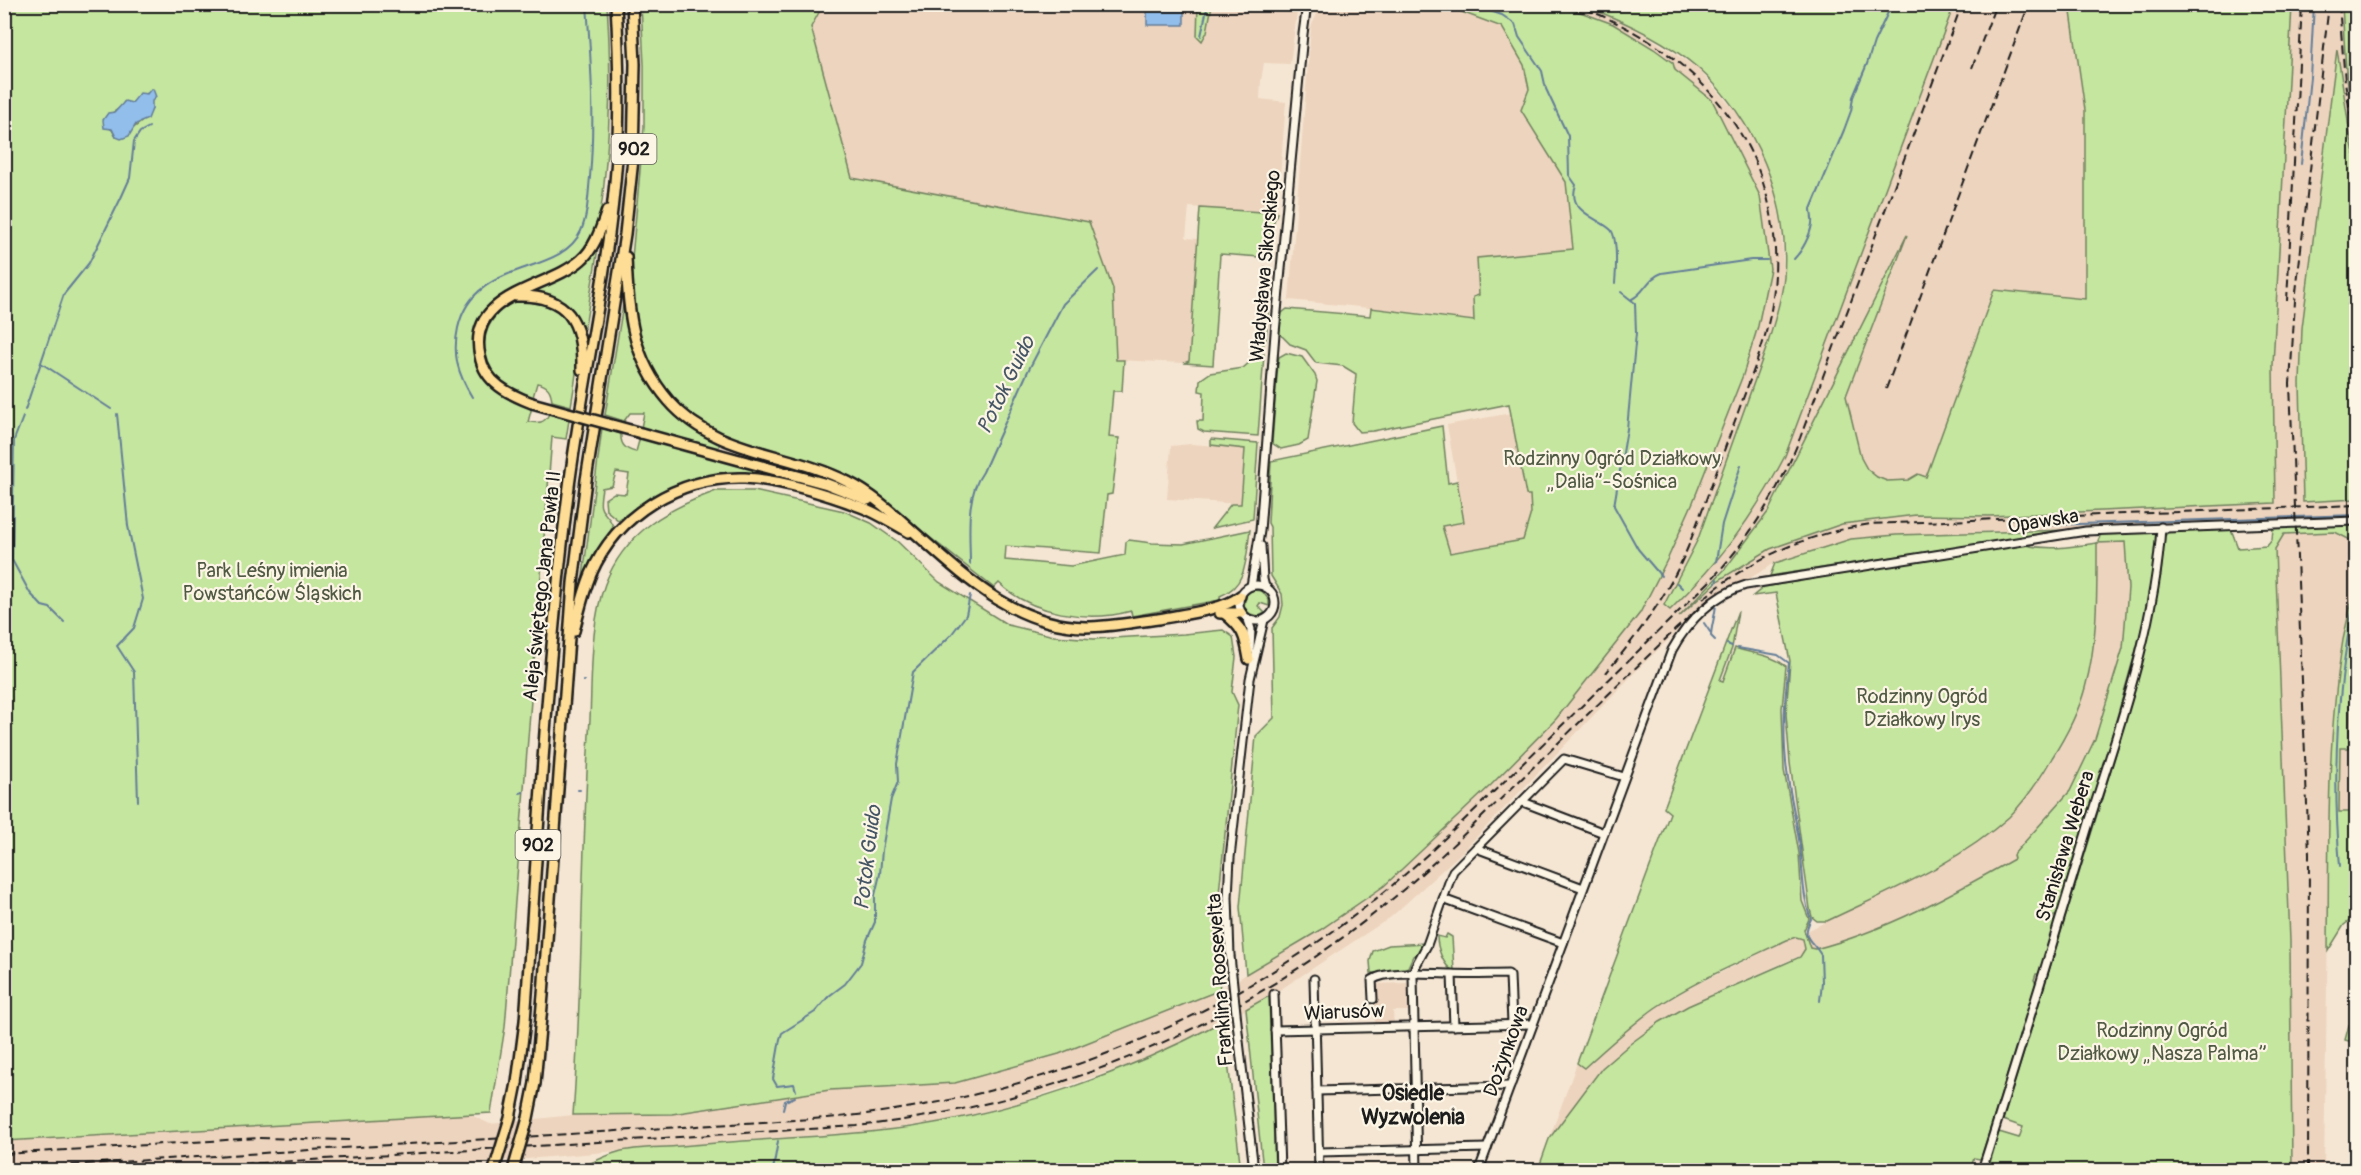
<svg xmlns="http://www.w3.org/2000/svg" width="2361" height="1175" viewBox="0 0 2361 1175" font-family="Pangolin,sans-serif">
<rect width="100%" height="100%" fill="#f5e6d3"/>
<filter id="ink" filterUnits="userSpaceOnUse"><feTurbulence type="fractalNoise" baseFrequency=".0167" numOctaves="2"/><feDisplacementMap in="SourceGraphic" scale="12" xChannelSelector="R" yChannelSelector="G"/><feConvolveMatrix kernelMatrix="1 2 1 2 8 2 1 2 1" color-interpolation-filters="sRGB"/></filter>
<g filter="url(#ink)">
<g fill="#edd4be">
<path d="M823 4 1298 5 1290 64 1264 63 1261 81 1260 99 1286 102 1277 213 1189 207 1186 238 1198 239 1189 361 1184 363 1116 360 1113 289 1089 222 852 178 811 27Z"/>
<path d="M1321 5H1453L1459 11 1502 27 1524 65 1529 89 1521 110 1566 182 1574 249 1477 258 1479 296 1473 297 1475 321 1420 313 1289 300 1311 27Z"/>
<path d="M1561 5H1582L1607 14 1635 28 1697 68 1743 120 1759 149 1773 184 1781 223 1784 278 1777 312 1768 343 1698 539 1686 565 1759 504 1785 456 1954 5H2070L2085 110V299L1994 290 1926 477 1918 474 1908 480 1887 481 1877 477 1867 469 1861 458 1846 396 1902 246 1768 512 1746 543 1692 604 1719 580 1770 549 1842 524 1916 515 1990 516 2274 503 2273 365 2292 5H2342L2346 71 2356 135V162L2350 134 2337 49 2330 119 2303 501 2356 499V517L1896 535 1851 539 1775 563 1747 580 1725 590 1686 623 1641 666 1461 853 1391 917 1269 997 1185 1042 1140 1061 1014 1104 946 1121 873 1131 730 1141 457 1165 419 1170H5V1141L469 1114 490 1124 573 1115 672 1114 830 1090 955 1083 1059 1054 1220 990 1320 930 1384 886 1548 727 1640 613 1693 502 1743 375 1758 326 1770 269 1760 196 1675 70 1673 63 1654 49 1613 24Z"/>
<path d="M1511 413 1526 495 1530 494 1531 513 1523 540 1450 553 1442 526 1464 521 1447 425Z"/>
<path d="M1191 444 1245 448 1241 504 1167 499 1171 446Z"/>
<path d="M2335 532 2356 543V582L2343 639 2335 708 2330 800 2324 1170H2292L2290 941 2275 549 2284 534Z"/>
<path d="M2125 542 2128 588 2123 648 2095 739 2070 791 2013 855 2014 859 1903 918 1851 940 1815 949 1715 993 1660 1022 1602 1068 1549 1139 1577 1063 1585 1068 1620 1035 1656 1008 1693 986 1921 876 1961 852 2010 816 2047 768 2066 737 2080 704 2089 668 2095 625 2097 543Z"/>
<path d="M2351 635H2356V812L2339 813 2340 747 2349 748Z"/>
<path d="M1410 983 1411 1011H1393L1394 1025 1375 1026 1374 984Z"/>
</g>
<g fill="#c5e69f" stroke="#70815e" stroke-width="1.5" fill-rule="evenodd">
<path d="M5 5H607C611 61 611 117 605 173 603 197 601 219 591 240 569 286 497 275 477 324 473 336 472 349 475 360 483 388 506 400 532 407L528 422C538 423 544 424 549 414L569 420 566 439 552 437 505 1027 491 1113 5 1141ZM153 92 150 106 152 109C145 121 129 133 116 137L112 130 105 125V118L121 107 124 102 131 104 140 95Z"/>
<path d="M641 5H823L811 27 852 178 1089 222 1113 289 1116 360H1124L1122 391H1113L1109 437 1119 438 1112 494 1107 495 1101 553 1006 546 1005 560 1071 566 1125 555 1126 542 1129 540 1152 543 1183 544 1250 530C1246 556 1248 586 1220 596V600L1132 616 1131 611C1089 623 1031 614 999 583L994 588 875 494 846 477 722 436 696 420 670 396 660 383 645 356 633 316 631 269 644 127V65Z"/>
<path d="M1198 5H1212L1207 32 1202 41 1197 36Z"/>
<path d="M1453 5H1561L1613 24 1654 49 1673 63 1675 70 1712 100 1760 196 1770 269 1758 326 1743 375 1693 502 1668 558 1640 613 1556 719 1491 785 1384 886 1320 930 1246 974 1240 907 1256 736 1274 718 1272 628 1280 617 1283 605 1282 594 1271 576 1270 527 1268 523 1271 461 1442 426 1448 483 1457 481 1464 522 1442 526 1450 553 1523 540 1531 513 1530 495H1526L1509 404 1373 431 1359 432 1352 423 1356 374 1343 366 1316 363 1306 350 1290 344 1279 333 1282 313 1287 309 1370 316 1371 308 1474 321 1473 297 1479 295 1477 258 1573 249 1566 182 1521 110 1529 89 1524 65 1502 27 1459 11Z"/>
<path d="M1582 5H1954L1785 456C1753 518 1720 561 1670 610L1664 605 1698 539 1768 343C1774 322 1782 299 1784 277 1790 200 1755 119 1698 68 1665 40 1622 20 1582 5Z"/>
<path d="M2070 5H2292L2273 365 2275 503 1990 516 1916 515 1842 524 1770 549 1719 580 1679 617 1725 569 1768 512 1907 235 1846 396 1861 458 1867 469 1877 477 1887 481 1908 480 1918 474 1926 477 1994 290 2085 299V110Z"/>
<path d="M2342 5H2353L2356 15V135L2346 71Z"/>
<path d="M2337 49 2350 134 2356 162V499L2303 502 2300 383 2302 328Z"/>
<path d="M1200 208 1277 213 1271 229 1268 259H1260V257L1220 254 1213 365 1184 363 1189 361Z"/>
<path d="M596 248H598L584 333C575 309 558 293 531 291L576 269Z"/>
<path d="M1265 267 1271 271 1266 341 1263 345H1258Z"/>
<path d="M624 299 632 343 641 365 702 433 720 443 718 449 641 428 644 413H630L624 421 605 415Z"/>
<path d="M518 301C525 301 535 299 542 301 589 313 577 371 571 406L552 401C551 390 548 385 537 383L533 397C521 393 508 389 499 380 472 355 484 312 518 301Z"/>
<path d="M1286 353 1302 357 1315 375 1317 381 1308 440 1299 445 1281 449 1272 443 1278 362 1279 357Z"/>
<path d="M1259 354H1264L1258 436 1204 432 1198 429 1197 421H1203L1204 392 1199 391 1200 380 1210 373 1243 368Z"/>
<path d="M602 428 621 434C620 445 626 450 636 452L640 437 757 470 756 476 740 475 644 502 618 520 606 510 605 499 614 493 626 494 629 474 616 472 612 486 602 488C597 517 604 506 613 526L582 584Z"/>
<path d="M1211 439 1258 443 1253 519 1212 528 1231 504H1241L1245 449 1211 445Z"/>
<path d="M716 491H754L844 511 871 523 898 542 939 582 1008 625 1054 636 1094 639 1184 634 1223 630 1233 637 1236 657 1232 692 1238 705 1215 933 1220 990 1059 1054 955 1083 830 1090 672 1114 573 1115C583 983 581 851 590 719 592 677 590 624 605 584 625 532 667 509 716 491Z"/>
<path d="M2351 523 2356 524V543L2335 532 2284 534 2275 549 2290 941 2292 1170H1988L1999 1132 2019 1138 2023 1127 2003 1120 2120 740 2161 574 2164 537 2169 531 2231 529 2238 548 2267 546 2272 540 2273 528 2278 526Z"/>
<path d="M2154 529 2157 532 2156 557 2145 618 2108 749 2058 915 2054 916 2053 920 2055 924 2040 974H2036L2034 980 2036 983 1982 1155 1980 1159 1974 1158 1970 1170H1538L1549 1139 1560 1124 1602 1068 1630 1044 1660 1022 1688 1006 1800 957 1805 949 1803 939 1796 937 1787 940C1743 961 1696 980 1655 1008 1630 1026 1607 1047 1584 1068L1577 1063 1670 813 1664 808 1738 611 1732 648 1720 680 1723 681 1735 648C1755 655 1768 653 1786 666L1782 709 1784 770 1799 853 1802 901 1809 919 1804 930 1810 948 1815 949C1886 931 1950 895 2014 859L2013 855 2070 791 2095 739 2123 648 2128 588 2125 542 2097 543C2097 591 2098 642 2085 688 2078 714 2066 736 2052 758 2040 779 2026 800 2009 817 1957 864 1889 891 1827 921H1817L1812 917 1810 909 1790 763 1786 714 1790 661 1776 593 1753 596 1764 587 2021 544C2047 551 2071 547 2097 543L2101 534Z"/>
<path d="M2069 530 1770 576 1775 563 1851 539 1896 535Z"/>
<path d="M2356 582V635L2351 636 2349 748H2340L2339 812H2356V916L2344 925 2328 951C2329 848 2326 742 2343 640 2347 621 2352 601 2356 582Z"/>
<path d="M1253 590 1262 591 1269 600V606L1260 603 1258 606 1265 613 1259 616 1250 614 1244 607 1246 595Z"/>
<path d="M1447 934 1452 937 1454 971C1443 967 1437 947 1437 936L1445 938Z"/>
<path d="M1425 943 1421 951 1413 956 1408 967 1400 971 1371 973 1370 961 1373 951 1389 945Z"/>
<path d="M1269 996 1275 1170H1263L1246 1009Z"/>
<path d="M1223 1021 1241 1170H539V1169C551 1169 564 1171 575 1169 590 1165 603 1156 618 1152 637 1147 661 1148 681 1146 757 1138 835 1138 911 1127 1019 1110 1127 1073 1223 1021Z"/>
<path d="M2349 1025 2356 1027V1043L2345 1040Z"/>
</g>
<g fill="#92beeb" stroke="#637d98" stroke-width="1.5">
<rect x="1147" y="5" width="37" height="20"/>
<path d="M151 89H153L156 97 152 101V109L148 119 136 124 129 136 121 139 116 137 112 129 104 128 103 120 108 113 115 112 125 101 132 103 140 93 147 94Z"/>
</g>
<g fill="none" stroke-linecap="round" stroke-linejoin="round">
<g stroke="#637d98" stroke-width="2">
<path d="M1469 4 1502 15 1515 24 1519 37 1542 71 1546 89 1568 136 1569 175 1576 185C1566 212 1599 218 1611 230 1618 239 1616 272 1615 283"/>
<path d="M2354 18H2356"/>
<path d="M1201 36 1208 4"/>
<path d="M2301 164 2310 77 2314 4"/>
<path d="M2356 187V188"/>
<path d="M1794 259C1802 251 1810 236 1812 224 1813 219 1811 215 1811 209L1844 130 1851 111 1853 97 1867 64 1874 42 1892 4"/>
<path d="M1621 292 1635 303 1636 333 1627 429 1614 506 1638 549 1661 576"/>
<path d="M1632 299C1645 293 1647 278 1662 273L1751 260H1767"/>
<path d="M2348 305H2356"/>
<path d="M41 363 111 409"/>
<path d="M472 397C458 374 452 355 458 328 474 257 560 278 581 231 588 215 588 195 590 177 595 120 591 62 587 4"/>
<path d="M25 410 64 294 89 263 121 198 130 178 134 141 140 132 149 127"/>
<path d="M117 414 128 526 143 599 134 628 117 646 134 672 138 801"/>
<path d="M23 417 14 440 12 560 30 593 42 606 50 608 64 622"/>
<path d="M2048 525 2356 515"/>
<path d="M1716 562 1722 524 1741 465"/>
<path d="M970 564C970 534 965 497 983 472L1028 371 1063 304 1098 270"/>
<path d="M1677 583 1682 588"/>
<path d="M1716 583 1717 579"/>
<path d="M1704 623 1710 632"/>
<path d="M1715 640 1711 636C1711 626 1716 614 1716 602"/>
<path d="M1727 644 1732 646"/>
<path d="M1738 648 1778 655 1789 663C1784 701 1782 740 1788 778 1791 801 1797 824 1800 846 1803 871 1802 896 1811 919 1800 940 1812 939 1821 955L1822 982 1820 1001"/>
<path d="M531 678H534"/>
<path d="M583 681H584"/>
<path d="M578 790H580"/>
<path d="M520 793 523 792"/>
<path d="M2340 866C2332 775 2337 682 2356 593"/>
<path d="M796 1091 794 1084 777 1086 773 1079 780 1039 782 1033 815 1012 829 996 845 984 861 963 867 940 875 922V895L880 874 882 850 891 799 898 782 897 764 913 672 951 635 966 615 970 595"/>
<path d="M783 1109 785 1101 795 1097"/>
<path d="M773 1170 778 1141"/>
</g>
<defs>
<g id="minor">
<path d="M1261 546 1263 579 1265 587"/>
<circle cx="1257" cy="603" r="18"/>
<path d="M1251 586 1260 531 1275 333 1303 34 1307 4"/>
<path d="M1248 620 1251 629 1250 650"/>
<path d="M1523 802 1604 833"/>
<path d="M1476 848 1583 888"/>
<path d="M1443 899 1563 943"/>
<path d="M1230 956 1228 897 1230 858 1250 679 1264 620"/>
<path d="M1452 975 1454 1026"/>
<path d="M1314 979 1319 1170"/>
<path d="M1274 994 1280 1170"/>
<path d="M1373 999 1372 980C1387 969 1432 974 1451 974 1470 975 1489 974 1508 974L1510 976 1512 1024"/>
<path d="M1275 1030 1533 1024"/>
<path d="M1239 1041 1254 1170"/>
<path d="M1317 1091 1510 1086"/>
<path d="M1319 1152 1487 1148"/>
<path d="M1417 1170 1413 976 1415 967 1427 945 1453 871 1564 759 1624 777"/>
<path d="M1479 1170 1672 650C1688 621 1714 594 1746 585L2086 531 2356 521"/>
<path d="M1982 1170C2019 1055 2054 939 2089 823 2119 727 2155 628 2161 527"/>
</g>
<g id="major">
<path d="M626 257C628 312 631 357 669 401 716 455 788 451 848 482 876 496 899 519 923 540 970 582 1019 626 1086 627 1110 627 1134 622 1158 619 1179 615 1225 610 1240 596"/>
<path d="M516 296C568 294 583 322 582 370"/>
<path d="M532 403C509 394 485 383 480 356 466 293 548 289 581 260 595 248 601 228 607 211"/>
<path d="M641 433 827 484 868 500"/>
<path d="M1220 613H1241"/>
<path d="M1224 613C1243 628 1245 635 1249 659"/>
<path d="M574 631C579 612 583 593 591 574 617 514 679 476 745 478 781 480 826 494 861 507 878 513 894 524 909 532"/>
<path d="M517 1083 525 1021C538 845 546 669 568 494 582 382 609 271 617 158 620 107 619 56 616 4"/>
<path d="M535 1083 543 995 573 583 586 480 625 234 633 159 635 64 632 4"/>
</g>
</defs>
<use href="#minor" stroke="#1c1c1c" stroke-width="11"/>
<use href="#major" stroke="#1c1c1c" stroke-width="14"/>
<use href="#minor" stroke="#fcf5e5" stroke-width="7"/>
<use href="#major" stroke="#fedd96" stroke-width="9"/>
<g stroke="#1c1c1c" stroke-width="2" stroke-dasharray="9 4.5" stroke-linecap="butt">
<path d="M1572 4C1701 49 1791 155 1773 297 1768 338 1751 376 1737 415 1721 459 1705 503 1688 547 1668 595 1639 633 1606 673"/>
<path d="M2339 4 2345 82 2356 146"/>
<path d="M1972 68 1996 4"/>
<path d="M2287 301 2302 4"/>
<path d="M1886 389 2029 4"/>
<path d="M1703 599C1751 558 1807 534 1870 524L2356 505"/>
<path d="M4 1154 258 1138 349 1140"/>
<path d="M4 1169 827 1118C1015 1102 1195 1034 1347 921 1407 877 1460 824 1514 772 1579 709 1643 646 1708 583 1748 541 1778 493 1800 438L1962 4"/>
<path d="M149 1170 857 1126C1046 1106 1226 1031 1375 913 1422 876 1464 834 1507 793 1563 738 1620 683 1677 628L1713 596"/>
<path d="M2308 1170 2309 854 2290 384 2295 301 2329 4"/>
</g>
<defs>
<path id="minor-bridge" d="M1230 956 1239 1041"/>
<g id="major-bridge">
<path d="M532 403 641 433"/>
<path d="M494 1170 510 1118 517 1083"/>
<path d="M513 1170 528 1118 535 1083"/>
</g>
</defs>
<use href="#minor-bridge" stroke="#1c1c1c" stroke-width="11" stroke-linecap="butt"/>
<use href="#major-bridge" stroke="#1c1c1c" stroke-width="14" stroke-linecap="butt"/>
<use href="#minor-bridge" stroke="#fcf5e5" stroke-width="7"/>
<use href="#major-bridge" stroke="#fedd96" stroke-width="9"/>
</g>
</g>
<g text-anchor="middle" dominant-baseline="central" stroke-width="4.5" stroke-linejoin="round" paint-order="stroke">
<g fill="#fcf5e5" stroke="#5f5d58" stroke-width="1.5">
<rect x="611.5" y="134" width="45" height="30" rx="4.5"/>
<rect x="515.5" y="830" width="45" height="30" rx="4.5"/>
</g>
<g font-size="18" font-weight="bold" fill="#1c1c1c">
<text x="634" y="149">902</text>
<text x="538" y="845">902</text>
</g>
<g font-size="20" fill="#1c1c1c" stroke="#fcf5e5">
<text transform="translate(1265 266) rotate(-85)">Władysława Sikorskiego</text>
<text transform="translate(2043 521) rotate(-9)">Opawska</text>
<text transform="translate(542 586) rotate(-84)">Aleja świętego Jana Pawła II</text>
<text transform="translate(2065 846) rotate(-73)">Stanisława Webera</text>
<text transform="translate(1220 980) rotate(-94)">Franklina Roosevelta</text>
<text transform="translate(1344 1012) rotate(-2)">Wiarusów</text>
<text transform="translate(1506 1051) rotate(-70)">Dożynkowa</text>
</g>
<g font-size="20" fill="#4f5943" stroke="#fcf5e5">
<text x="1612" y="458">Rodzinny Ogród Działkowy<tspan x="1612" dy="23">„Dalia”-Sośnica</tspan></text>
<text x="272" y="570">Park Leśny imienia<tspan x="272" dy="23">Powstańców Śląskich</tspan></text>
<text x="1922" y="696">Rodzinny Ogród<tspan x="1922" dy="23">Działkowy Irys</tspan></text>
<text x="2162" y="1030">Rodzinny Ogród<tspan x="2162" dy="23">Działkowy „Nasza Palma”</tspan></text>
</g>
<g font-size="21" font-style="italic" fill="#455564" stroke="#fcf5e5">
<text transform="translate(1006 385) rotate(-64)">Potok Guido</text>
<text transform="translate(868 858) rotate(-83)">Potok Guido</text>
</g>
<g font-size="21" font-weight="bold" fill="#1c1c1c" stroke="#fcf5e5">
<text x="1413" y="1093">Osiedle<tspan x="1413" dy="24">Wyzwolenia</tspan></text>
</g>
</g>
<rect width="2361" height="1175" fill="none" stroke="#fcf5e5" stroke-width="24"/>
<rect x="12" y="12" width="2337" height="1151" fill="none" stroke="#1c1c1c" stroke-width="2" filter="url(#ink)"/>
</svg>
